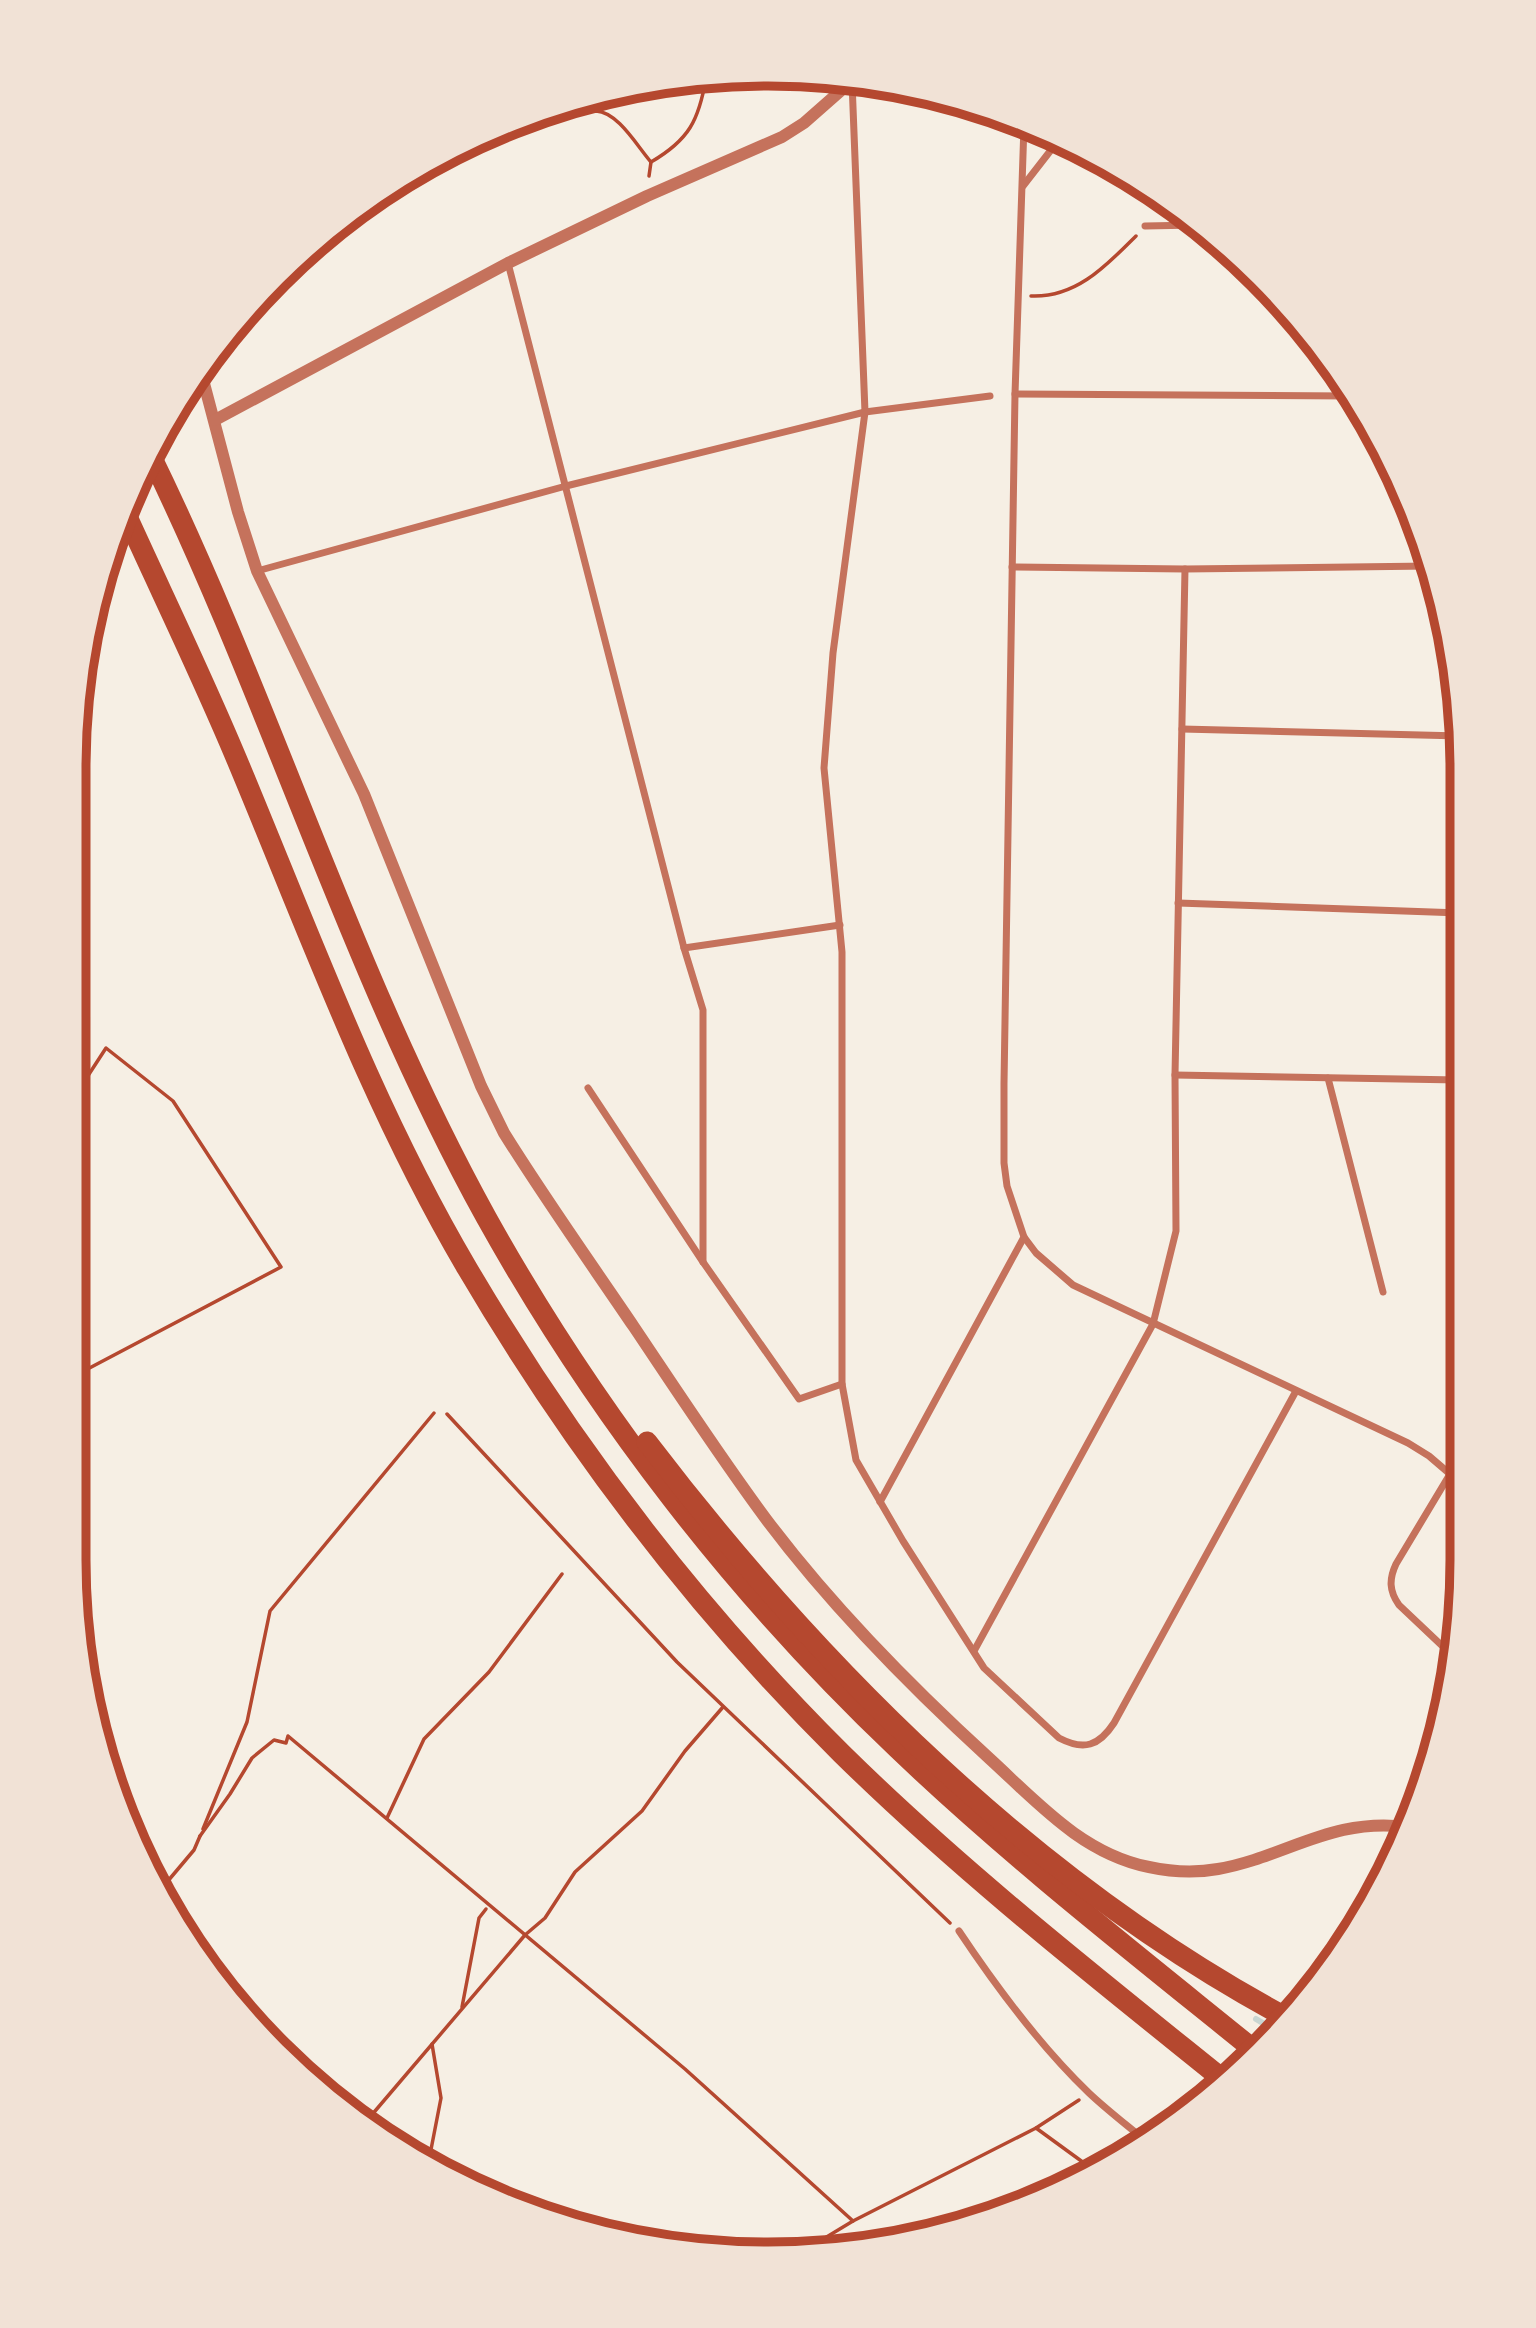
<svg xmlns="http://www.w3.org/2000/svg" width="1536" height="2328" viewBox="0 0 1536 2328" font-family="'Golos Text',sans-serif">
<rect width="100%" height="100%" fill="#f6efe4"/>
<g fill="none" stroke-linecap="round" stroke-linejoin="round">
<path stroke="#c9d6d2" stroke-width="6" d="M1256 2019 1276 2031"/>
<g stroke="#b5482f" stroke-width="3.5">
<path d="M546 113C563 115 579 111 596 111 618 112 637 146 651 162L649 176"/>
<path d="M651 162C689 140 699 120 706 78"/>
<path d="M1031 296C1076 298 1106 266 1136 236"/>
<path d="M80 1088 106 1048 173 1101 281 1267 80 1373"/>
<path d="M447 1414 677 1662 950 1923"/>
<path d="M387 1818 424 1739 489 1672 562 1574"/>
<path d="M203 1829 247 1722 270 1611 434 1413"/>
<path d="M200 1836 230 1794 252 1758 274 1740 286 1743 288 1736 685 2069 853 2221"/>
<path d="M162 1888 194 1850 200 1836"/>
<path d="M462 2007 479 1918 486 1909"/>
<path d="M364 2124 525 1935 545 1918 575 1872 642 1811 685 1751 723 1707"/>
<path d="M1036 2128 1079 2100"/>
<path d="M428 2165 441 2098 432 2044"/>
<path d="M805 2250 853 2221 1036 2128 1095 2171"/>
</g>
<g stroke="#c5725c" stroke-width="7">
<path d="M852 82 865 412 833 653 824 768 842 952V1384L856 1460 903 1541 984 1668 1059 1738C1084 1751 1099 1746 1114 1723L1296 1391"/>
<path d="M1024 125 1015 394 1004 1084V1163L1007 1186 1024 1237 1036 1253 1073 1285 1408 1443 1429 1456 1457 1480"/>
<path d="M1023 186 1058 141"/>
<path d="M1145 226 1197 225"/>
<path d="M508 263 684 948 703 1010V1262"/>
<path d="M1015 394 1351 396"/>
<path d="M1012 567 1185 569 1430 566"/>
<path d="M257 571 566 486 865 412 990 396"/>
<path d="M1182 729 1461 736"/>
<path d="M1178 903 1460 913"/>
<path d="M684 948 840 925"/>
<path d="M1175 1075 1459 1080"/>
<path d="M1328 1078 1383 1292"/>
<path d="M588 1088 703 1262 799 1399 842 1384"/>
<path d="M1450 1474 1396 1564C1389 1579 1389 1591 1399 1605L1455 1658"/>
<path d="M880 1502 1024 1237"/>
<path d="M974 1651 1153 1324 1176 1231 1175 1075 1185 569"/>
<path d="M959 1931C997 1988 1039 2045 1089 2093 1107 2110 1128 2126 1147 2142"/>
</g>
<g stroke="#c5725c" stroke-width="12">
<path d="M201 372 238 512 257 571 364 794 481 1086 504 1133C545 1199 590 1262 634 1327 677 1391 720 1457 766 1519 832 1607 909 1685 990 1759 1038 1803 1083 1854 1149 1867 1172 1872 1196 1873 1218 1869 1286 1857 1332 1817 1407 1827"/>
<path d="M215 420 508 263 647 196 782 137 804 123 854 79"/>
</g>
<g stroke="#b5482f" stroke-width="21">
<path d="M150 454C272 704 351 973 486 1217 595 1413 735 1594 898 1749 1010 1856 1133 1952 1254 2050"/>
<path d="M124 510C162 594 202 676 237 760 309 932 372 1107 467 1268 571 1445 696 1609 842 1754 961 1871 1092 1974 1221 2078"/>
<path d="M647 1442C820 1669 1036 1884 1289 2019"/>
</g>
</g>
<path d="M0 0H1536V2328H0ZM768 86H768A682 682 0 0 1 1450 768V1560A682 682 0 0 1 768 2242H768A682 682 0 0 1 86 1560V768A682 682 0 0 1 768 86Z" fill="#f1e2d6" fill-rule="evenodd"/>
<path fill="none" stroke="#b5482f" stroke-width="9" d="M768 86H768A682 682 0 0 1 1450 768V1560A682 682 0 0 1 768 2242H768A682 682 0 0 1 86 1560V768A682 682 0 0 1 768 86Z"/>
</svg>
